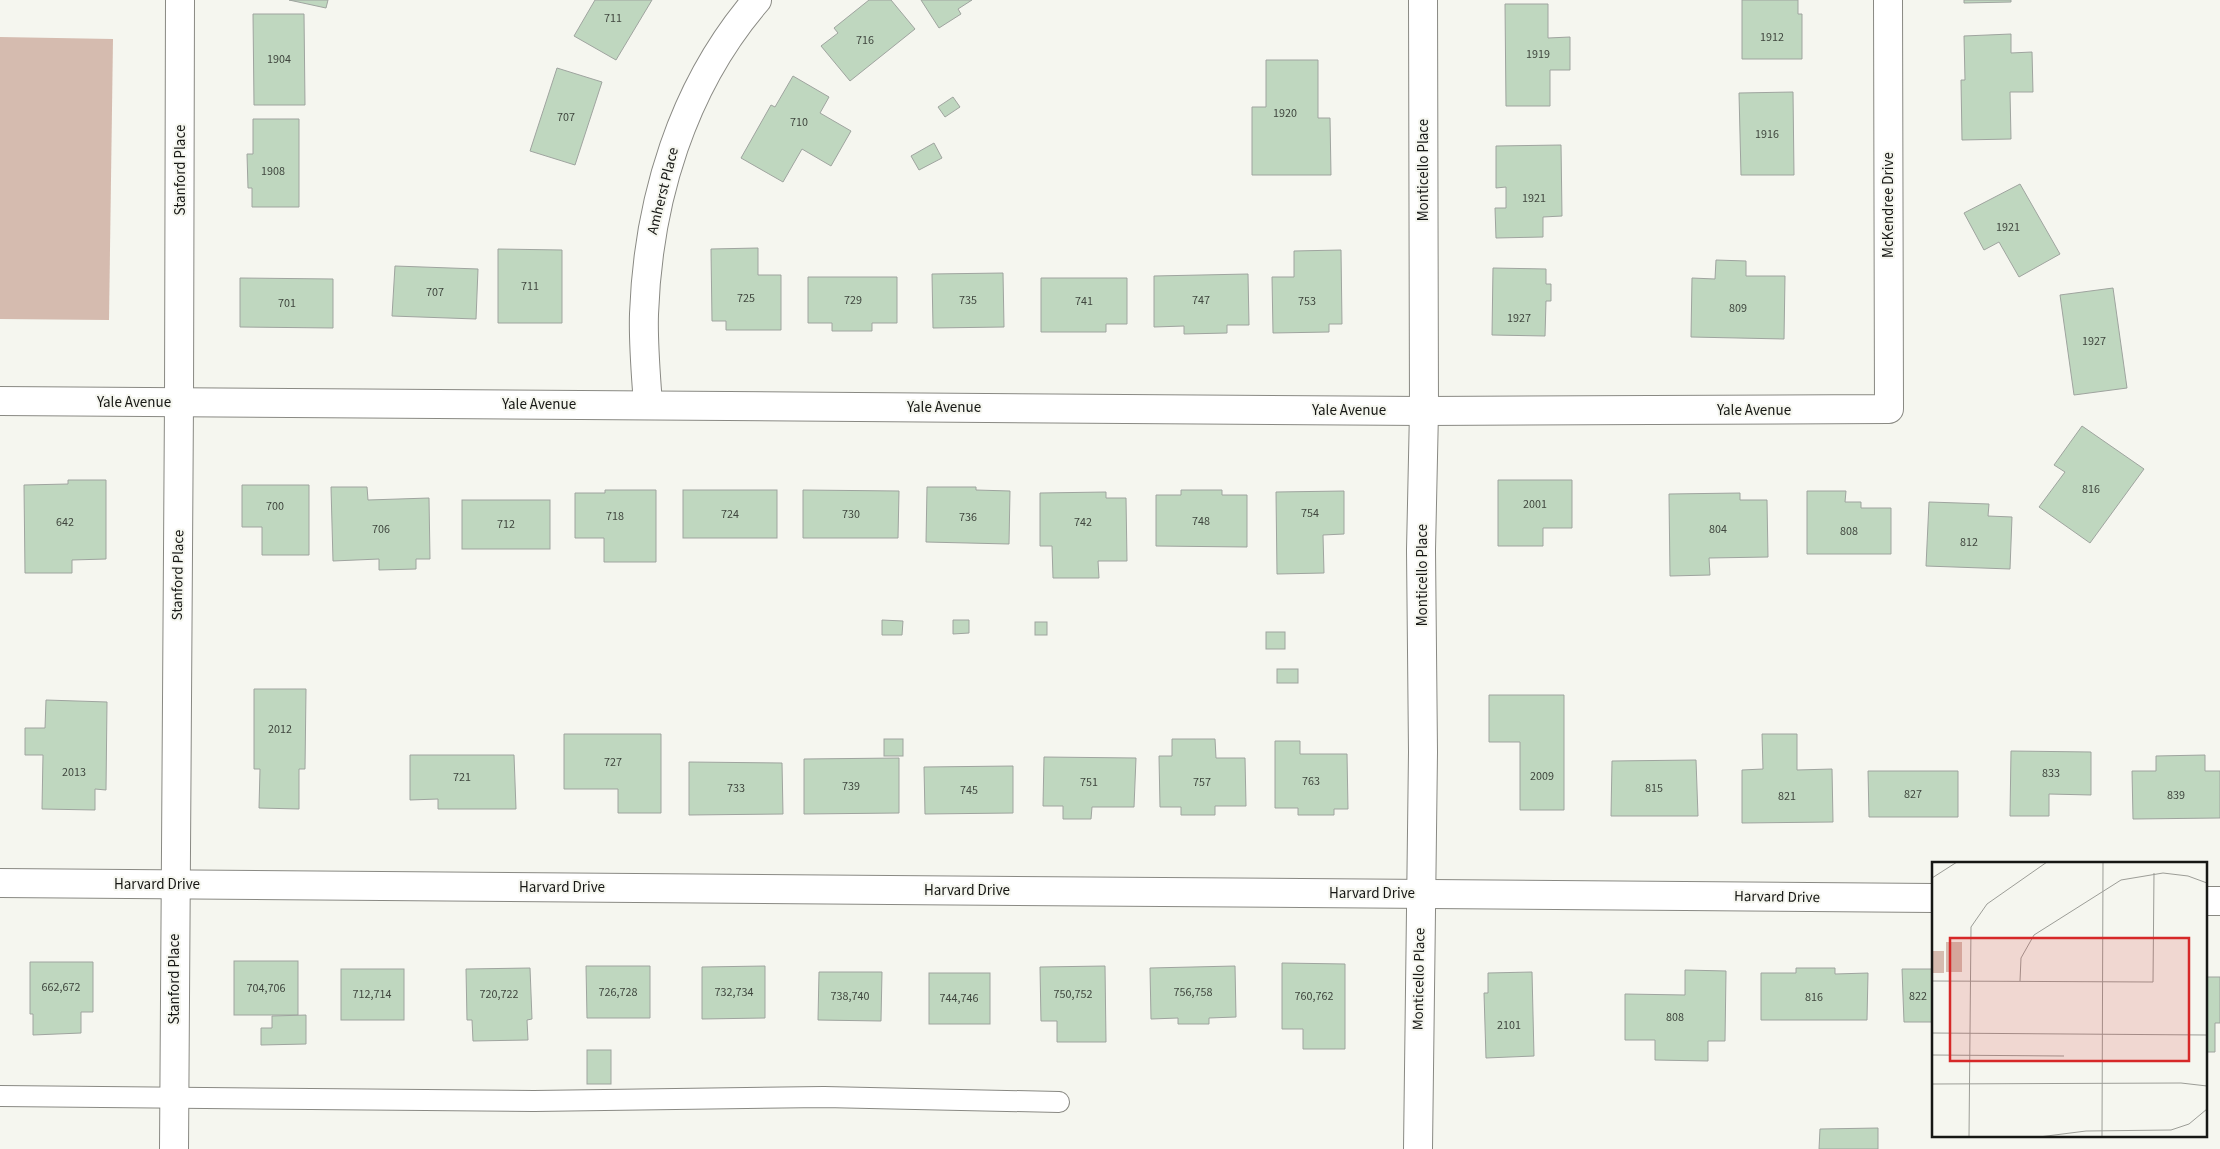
<svg xmlns="http://www.w3.org/2000/svg" width="2220" height="1149" viewBox="0 0 2220 1149" font-family="'Source Sans 3',sans-serif">
<rect width="100%" height="100%" fill="#f5f6ef"/>
<path fill="#d5bbaf" d="M0 37 113 39 109 320 0 319Z"/>
<g fill="#bfd7bf" stroke="#9fa49f">
<path d="M289 0H328L326 8Z"/>
<path d="M595 0H652L616 60 574 36Z"/>
<path d="M869 0H891L915 29 850 81 821 46 838 33 834 28Z"/>
<path d="M921 0H972L958 9 961 14 939 28Z"/>
<path d="M1742 0H1798V14H1802V59H1742Z"/>
<path d="M1964 0H2011V2L1964 3Z"/>
<path d="M1505 4H1548V38L1570 37V70H1550V106H1506Z"/>
<path d="M253 14H304L305 105H254Z"/>
<path d="M2011 34V53L2032 52 2033 92H2010L2011 139 1962 140 1961 80H1965L1964 36Z"/>
<path d="M1266 60H1318V118H1330L1331 175H1252V107H1266Z"/>
<path d="M557 68 602 82 575 165 530 151Z"/>
<path d="M793 76 829 97 820 113 851 131 831 166 802 149 783 182 741 158 771 105 775 107Z"/>
<path d="M1793 92 1794 175H1741L1739 93Z"/>
<path d="M953 97 960 107 945 117 938 107Z"/>
<path d="M253 119H299V207H252V188H248L247 154H253Z"/>
<path d="M934 143 942 158 919 170 911 156Z"/>
<path d="M1561 145 1562 216 1543 217V237L1496 238 1495 208H1506V187L1496 188V146Z"/>
<path d="M2020 184 2060 254 2019 277 1999 242 1984 250 1964 213Z"/>
<path d="M758 248V275H781V330H726V321H712L711 249Z"/>
<path d="M498 249 562 250V323H498Z"/>
<path d="M1341 250 1342 324H1329V332L1273 333 1272 277H1294V251Z"/>
<path d="M1716 260 1746 261V276H1785L1784 339 1691 337 1692 278 1715 279Z"/>
<path d="M395 266 478 269 476 319 392 316Z"/>
<path d="M1493 268 1546 269V284H1551V301H1546L1545 336 1492 335Z"/>
<path d="M1003 273 1004 327 933 328 932 274Z"/>
<path d="M1248 274 1249 325H1227V333L1184 334V326L1154 327V276Z"/>
<path d="M808 277H897V323H872V331H832V323H808Z"/>
<path d="M240 278 333 279V328L240 327Z"/>
<path d="M1041 278H1127V324H1106V332H1041Z"/>
<path d="M2113 288 2127 388 2074 395 2060 295Z"/>
<path d="M2082 426 2144 469 2090 543 2039 507 2065 472 2054 465Z"/>
<path d="M68 480H106V559L72 560V573H25L24 485 68 484Z"/>
<path d="M1498 480H1572V528H1543V546H1498Z"/>
<path d="M242 485H309V555H262V527H242Z"/>
<path d="M331 487H367L368 500 429 498 430 559H416V569L379 570V559L333 561Z"/>
<path d="M927 487H976V490L1010 491 1009 544 926 542Z"/>
<path d="M605 490H656V562H604V538H575V493H605Z"/>
<rect x="683" y="490" width="94" height="48"/>
<path d="M803 490 899 491 898 538H803Z"/>
<path d="M1181 490H1222V495H1247V547L1156 546V495H1181Z"/>
<path d="M1344 491V534L1323 535 1324 573 1277 574 1276 492Z"/>
<path d="M1807 491H1846L1845 502H1861V508H1891V554H1807Z"/>
<path d="M1106 492V498H1126L1127 561H1098L1099 578H1053L1052 546H1040V493Z"/>
<path d="M1740 493V500H1767L1768 557 1709 558 1710 575 1670 576 1669 494Z"/>
<rect x="462" y="500" width="88" height="49"/>
<path d="M1929 502 1989 504 1988 516 2012 517 2010 569 1926 566Z"/>
<path d="M882 620 903 621 902 635H882Z"/>
<path d="M953 620H969V633L953 634Z"/>
<rect x="1035" y="622" width="12" height="13"/>
<rect x="1266" y="632" width="19" height="17"/>
<rect x="1277" y="669" width="21" height="14"/>
<path d="M254 689H306L305 769H299V809L259 808 260 769H254Z"/>
<path d="M1489 695H1564V810H1520V742H1489Z"/>
<path d="M46 700 107 702 106 790 95 789V810L42 809 43 755H25V728H45Z"/>
<path d="M564 734H661V813H618V789H564Z"/>
<path d="M1762 734H1797V770L1832 769 1833 822 1742 823V770L1763 769Z"/>
<rect x="884" y="739" width="19" height="17"/>
<path d="M1172 739H1215L1216 758H1245L1246 806H1215V815H1181V807H1160L1159 756H1172Z"/>
<path d="M1275 741H1300V754H1347L1348 809H1334V815H1298V808H1275Z"/>
<path d="M2011 751 2091 752V795L2049 794V816H2010Z"/>
<path d="M410 755H514L516 809H438V799L410 800Z"/>
<path d="M2205 755V771H2220V818L2133 819 2132 771H2156V756Z"/>
<path d="M1044 757 1136 758 1134 807H1092L1091 819H1063V806H1043Z"/>
<path d="M899 758V813L804 814V759Z"/>
<path d="M1696 760 1698 816H1611L1612 761Z"/>
<path d="M689 762 782 763 783 814 689 815Z"/>
<path d="M1013 766V813L925 814 924 767Z"/>
<path d="M1868 771H1958V817H1869Z"/>
<rect x="234" y="961" width="64" height="54"/>
<path d="M30 962H93V1012H81V1033L33 1035V1014H30Z"/>
<path d="M1282 963 1345 964V1049H1303V1029H1282Z"/>
<path d="M586 966H650V1018H587Z"/>
<path d="M765 966V1018L702 1019V967Z"/>
<path d="M1105 966 1106 1042H1057V1021H1041L1040 967Z"/>
<path d="M1235 966 1236 1017 1209 1018V1024H1178V1018L1151 1019 1150 968Z"/>
<path d="M530 968 532 1019 527 1020 528 1040 473 1041 472 1020H467L466 969Z"/>
<path d="M1796 968H1835V974L1868 973 1867 1020H1761V973H1796Z"/>
<rect x="341" y="969" width="63" height="51"/>
<path d="M1902 969H1934V1022H1904Z"/>
<path d="M1685 970 1726 971 1725 1041H1708V1061L1655 1060V1040H1625V994L1685 995Z"/>
<path d="M819 972H882L881 1021 818 1020Z"/>
<path d="M1532 972 1534 1056 1486 1058 1484 993H1488V973Z"/>
<rect x="929" y="973" width="61" height="51"/>
<path d="M2206 977H2220V1023H2215V1052H2206Z"/>
<path d="M306 1015V1044L261 1045V1028H272V1016Z"/>
<rect x="587" y="1050" width="24" height="34"/>
<path d="M1878 1128V1149H1819L1820 1129Z"/>
</g>
<g fill="none" stroke-linecap="round" stroke-linejoin="round">
<defs>
<path id="service" d="M0 1096 534 1101 824 1097 1059 1102"/>
<g id="minor">
<path d="M0 401 1424 411 1889 409 1888 0"/>
<path d="M648 405C646 375 643 344 644 314 648 201 682 87 757 0"/>
<path d="M0 883 1934 898"/>
<path d="M2206 901H2220"/>
<path d="M174 1149 179 402 180 0"/>
<path d="M1418 1149 1423 752 1421 550 1424 411 1423 0"/>
</g>
</defs>
<use href="#service" stroke="#898983" stroke-width="22"/>
<use href="#minor" stroke="#898983" stroke-width="30"/>
<use href="#service" stroke="#fff" stroke-width="20"/>
<use href="#minor" stroke="#fff" stroke-width="28"/>
</g>
<g text-anchor="middle" dominant-baseline="central" stroke-width="4" stroke-linejoin="round" paint-order="stroke">
<g font-size="12" fill="#40473f">
<text x="613" y="18">711</text>
<text x="1772" y="37">1912</text>
<text x="865" y="40">716</text>
<text x="1538" y="54">1919</text>
<text x="279" y="59">1904</text>
<text x="1285" y="113">1920</text>
<text x="566" y="117">707</text>
<text x="799" y="122">710</text>
<text x="1767" y="134">1916</text>
<text x="273" y="171">1908</text>
<text x="1534" y="198">1921</text>
<text x="2008" y="227">1921</text>
<text x="530" y="286">711</text>
<text x="435" y="292">707</text>
<text x="746" y="298">725</text>
<text x="853" y="300">729</text>
<text x="968" y="300">735</text>
<text x="1201" y="300">747</text>
<text x="1084" y="301">741</text>
<text x="1307" y="301">753</text>
<text x="287" y="303">701</text>
<text x="1738" y="308">809</text>
<text x="1519" y="318">1927</text>
<text x="2094" y="341">1927</text>
<text x="2091" y="489">816</text>
<text x="1535" y="504">2001</text>
<text x="275" y="506">700</text>
<text x="1310" y="513">754</text>
<text x="730" y="514">724</text>
<text x="851" y="514">730</text>
<text x="615" y="516">718</text>
<text x="968" y="517">736</text>
<text x="1201" y="521">748</text>
<text x="65" y="522">642</text>
<text x="1083" y="522">742</text>
<text x="506" y="524">712</text>
<text x="381" y="529">706</text>
<text x="1718" y="529">804</text>
<text x="1849" y="531">808</text>
<text x="1969" y="542">812</text>
<text x="280" y="729">2012</text>
<text x="613" y="762">727</text>
<text x="74" y="772">2013</text>
<text x="2051" y="773">833</text>
<text x="1542" y="776">2009</text>
<text x="462" y="777">721</text>
<text x="1311" y="781">763</text>
<text x="1089" y="782">751</text>
<text x="1202" y="782">757</text>
<text x="851" y="786">739</text>
<text x="736" y="788">733</text>
<text x="1654" y="788">815</text>
<text x="969" y="790">745</text>
<text x="1913" y="794">827</text>
<text x="2176" y="795">839</text>
<text x="1787" y="796">821</text>
<text x="61" y="987">662,672</text>
<text x="266" y="988">704,706</text>
<text x="618" y="992">726,728</text>
<text x="734" y="992">732,734</text>
<text x="1193" y="992">756,758</text>
<text x="372" y="994">712,714</text>
<text x="499" y="994">720,722</text>
<text x="1073" y="994">750,752</text>
<text x="850" y="996">738,740</text>
<text x="1314" y="996">760,762</text>
<text x="1918" y="996">822</text>
<text x="1814" y="997">816</text>
<text x="959" y="998">744,746</text>
<text x="1675" y="1017">808</text>
<text x="1509" y="1025">2101</text>
</g>
<g font-size="15" fill="#161714" stroke="#f5f6ef">
<text transform="translate(180 170) rotate(-90)">Stanford Place</text>
<text transform="translate(1423 170) rotate(-90)">Monticello Place</text>
<text transform="translate(663 191) rotate(-76)">Amherst Place</text>
<text transform="translate(1888 205) rotate(-90)">McKendree Drive</text>
<text x="134" y="402">Yale Avenue</text>
<text x="539" y="404">Yale Avenue</text>
<text x="944" y="407">Yale Avenue</text>
<text x="1349" y="410">Yale Avenue</text>
<text x="1754" y="410">Yale Avenue</text>
<text transform="translate(178 575) rotate(-89)">Stanford Place</text>
<text transform="translate(1422 575) rotate(-90)">Monticello Place</text>
<text x="157" y="884">Harvard Drive</text>
<text x="562" y="887">Harvard Drive</text>
<text x="967" y="890">Harvard Drive</text>
<text x="1372" y="893">Harvard Drive</text>
<text transform="translate(1777 897) rotate(1)">Harvard Drive</text>
<text transform="translate(174 979) rotate(-90)">Stanford Place</text>
<text transform="translate(1419 979) rotate(-89)">Monticello Place</text>
</g>
</g>
<g transform="translate(1932 862)">
<rect width="275" height="275" fill="#f5f6ef"/>
<path d="M14 80H30V110H14ZM0 89H12V111H0Z" fill="#d5bbaf"/>
<path fill="none" stroke="#9c9d97" stroke-width="1" d="M0 16 25 0M0 119 221 120 222 11M88 119 89 96 102 73 189 18 231 11 256 14 275 21M0 171 275 173M0 193 132 194M0 222 249 221 275 224M37 275 39 65 55 42 115 0M107 275 154 269 239 268 257 262 275 247M170 275 171 0"/>
<path fill="#d62828" fill-opacity="0.15" stroke="#d62828" stroke-width="2.5" d="M18 76H257V199H18Z"/>
<rect width="275" height="275" fill="none" stroke="#161714" stroke-width="2.5"/>
</g>
</svg>
